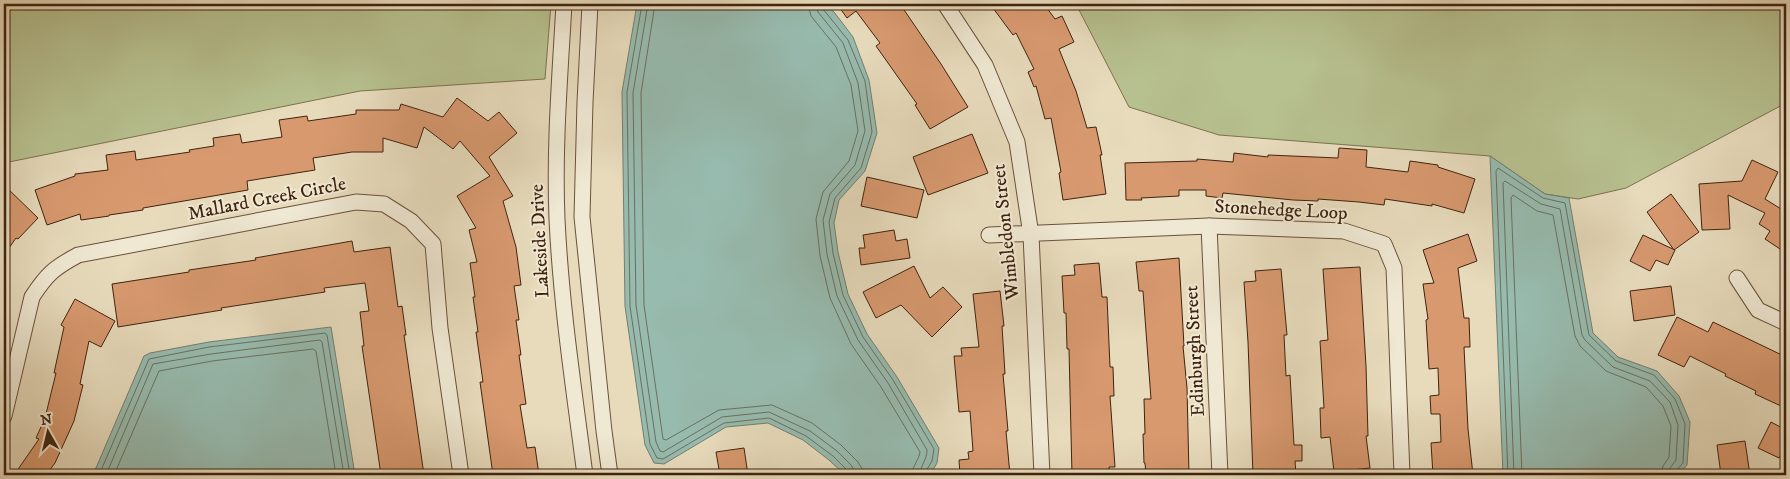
<svg xmlns="http://www.w3.org/2000/svg" width="1790" height="479" viewBox="0 0 1790 479" font-family="'IM FELL DW Pica',serif">
<rect width="100%" height="100%" fill="#e7dbbc"/>
<filter id="stains"><feTurbulence type="fractalNoise" baseFrequency=".004" numOctaves="4"/><feColorMatrix values="0 0 0 0 .2 0 0 0 0 .09 0 0 0 0 .02 0 0 0 .5 -.17"/></filter>
<radialGradient id="worn" r=".72"><stop offset=".6" stop-color="#630" stop-opacity="0"/><stop offset="1" stop-color="#630" stop-opacity=".3"/></radialGradient>
<g fill="#b7c08f" stroke="#7c724f">
<path d="M4 4H551L545 79 360 91 4 163Z"/>
<path d="M1076 4H1786V103L1626 188 1578 199 1545 194 1490 156 1219 135 1129 107Z"/>
</g>
<g fill="#97bbaf" stroke="#747e6f">
<path d="M637 4H825L834 12 853 37 869 80 877 133 865 171 839 200 834 223 838 252 848 294 867 334 897 377 939 448 937 463 930 475H845L829 460 803 440 768 423 726 427 664 464 654 463 645 445 625 306 622 92Z"/>
<path d="M1490 156 1545 194 1569 198 1593 333 1618 357 1657 371 1679 396 1690 422 1687 465 1678 475H1503Z"/>
<path d="M331 327 355 475H93L144 356 150 353 209 342Z"/>
</g>
<g fill="none" stroke-linecap="round" stroke-linejoin="round">
<g stroke="#6c6f5f" stroke-width="1">
<path d="M642 4 627 92 630 306 650 444 657 458 663 459 724 423 769 418 806 436 833 456 847 470 848 475"/>
<path d="M648 4 633 93 636 305 656 442 660 451 663 452 722 417 769 412 810 431 837 451 851 465 854 470 855 475"/>
<path d="M655 4 641 93 644 305 663 439 666 440 719 410 772 405 812 423 841 445 858 462 862 469V475"/>
<path d="M808 4 811 16 836 47 851 85 858 131 849 161 823 192 816 219 820 256 830 298 851 344 881 387 920 452C919 460 912 466 912 475"/>
<path d="M816 4 818 12 843 43 858 83 865 131 855 165 830 194 823 220 827 254 837 296 858 340 888 383 927 450C927 460 920 466 920 475"/>
<path d="M822 4 823 9 848 40 865 81 872 132 861 168 835 198 829 222 833 253 843 295 863 337 893 380 934 449 932 461 926 471V475"/>
<path d="M99 475 149 359 209 347 325 333 327 335 350 475"/>
<path d="M106 475 153 364 211 354 320 340 322 342 344 475"/>
<path d="M114 475 159 371 212 361 313 349 316 351 336 475"/>
<path d="M1508 475 1496 171 1498 168 1543 198 1565 203 1589 335 1616 361 1654 375 1675 399 1685 424 1683 463 1676 471 1675 475"/>
<path d="M1514 475 1503 183 1505 181 1541 204 1560 209 1582 335 1585 340 1613 367 1650 381 1670 402 1678 425 1676 460 1670 468 1668 475"/>
<path d="M1522 475 1511 198 1513 195 1537 211 1553 215 1575 336 1580 346 1606 371 1646 387 1663 406 1671 426 1669 457 1663 466 1661 475"/>
</g>
</g>
<g fill="#d8996f" stroke="#40230f">
<path d="M837 4H900L941 64 968 107 930 129 915 105 917 104 876 46 880 43 856 11 847 18Z"/>
<path d="M990 4H1044L1055 19 1062 16 1074 42 1059 49 1076 91 1087 128 1096 127 1102 155H1100L1106 194 1063 200 1059 173 1061 172 1051 118 1045 119 1036 86 1034 87 1028 72 1034 69 1016 33 1013 35Z"/>
<path d="M457 98 488 121 499 112 517 133 489 157 513 196 503 201 516 247 521 285 514 286 519 320H516L521 355H519L526 404 520 405 527 448 535 447 539 475H493L480 382H483L476 332H478L473 297H475L470 263 477 262 469 230 476 228 457 196 490 176 460 141 453 149 424 127 417 148 383 138V152H352L313 158 315 170 247 181 248 190 143 208V210L109 215V216L81 220 80 214 47 225 35 190 75 176V174L108 170 106 155 135 151 136 160 190 152 189 150 214 146 213 138 240 134 242 143 282 137 279 120 307 116 308 121 356 114V110H399L401 104 443 117Z"/>
<path d="M972 134 988 173 928 195 913 157Z"/>
<path d="M1339 148 1367 150 1366 167 1408 172 1410 161 1438 165V167L1475 179 1464 213 1432 204V206L1385 199 1384 205 1359 202 1318 199V201L1293 200 1223 193 1222 198 1206 196V190H1179V196L1141 198 1142 200H1126L1125 163 1197 161V159L1233 162 1234 153 1268 157V155L1338 158Z"/>
<path d="M1752 160 1778 172 1765 199 1786 212V253L1765 239 1770 231 1759 224 1765 213 1728 195 1730 229 1702 230 1699 184 1742 181Z"/>
<path d="M867 177 924 190 917 218 861 206Z"/>
<path d="M4 185 38 218 18 239 16 238 4 255Z"/>
<path d="M1671 194 1699 232 1674 250 1647 212Z"/>
<path d="M894 230 896 241 907 239 910 258 861 265 859 248H865L863 235Z"/>
<path d="M1468 234 1477 261 1458 268 1464 318H1469L1470 347H1464L1468 429 1473 475H1433L1431 443 1441 442 1440 414H1431L1430 396 1439 395 1438 368 1429 369 1426 320 1428 319 1423 284 1434 283 1423 250Z"/>
<path d="M1643 235 1675 250 1668 265 1656 260 1650 271 1630 261Z"/>
<path d="M352 241 354 252 390 247 398 307 402 306 406 335H404L424 475H381L362 346H364L360 312 369 311 365 283 324 288 325 292 221 308 222 310 118 327 112 284 189 272V270L256 260 255 258Z"/>
<path d="M1179 258 1184 346H1183L1187 388 1189 475H1146L1145 463H1144L1143 434H1145L1144 399H1151L1143 291H1139L1136 262Z"/>
<path d="M1099 263 1102 297H1107L1110 367H1113L1114 396H1110L1115 467H1109L1110 475H1072L1069 349H1067L1066 313H1064L1062 276 1075 275 1074 265Z"/>
<path d="M914 266 930 298 943 287 962 307 932 337 901 305 876 318 863 292Z"/>
<path d="M1360 267 1366 366 1368 436H1366L1370 468 1334 472 1330 437 1321 438 1320 408H1324L1320 341 1328 340 1323 269Z"/>
<path d="M1281 269 1287 335H1284L1286 376 1290 375 1294 445H1302V461H1295L1296 474 1253 475 1248 342 1244 282 1256 281 1255 271Z"/>
<path d="M1671 286 1675 315 1634 321 1630 291Z"/>
<path d="M1000 291 1004 326H1002L1005 374H1003L1008 431H1006L1010 475H960L959 460 969 459 968 452 973 451 970 411 959 412 954 356H962L961 348 979 347 973 294Z"/>
<path d="M75 299 115 321 101 347 89 341 80 384 83 385 74 421 55 463 46 475H14L39 439 36 438 45 418 56 373H54L64 327 61 325Z"/>
<path d="M1677 317 1708 332 1713 322 1786 357V395L1781 406 1755 394 1756 391 1725 376 1726 374 1690 356 1684 367 1658 355Z"/>
<path d="M1771 422 1786 430V445L1779 458 1758 448Z"/>
<path d="M1745 441 1750 475H1721L1717 445Z"/>
<path d="M744 448 748 475H720L716 452Z"/>
</g>
<g fill="none" stroke-linecap="round" stroke-linejoin="round">
<defs>
<g id="minor">
<path d="M564 4C560 75 554 148 557 219 561 305 574 390 585 475"/>
<path d="M590 4 585 102 582 217 604 431 610 475"/>
<path d="M945 4 985 65 1017 142 1031 235 1042 475"/>
<path d="M1209 226 1220 475"/>
<path d="M989 235 1209 226 1344 231 1384 244 1394 268 1402 475"/>
<path d="M1737 278 1758 310 1786 323"/>
<path d="M4 416 32 297C47 274 54 268 78 255L356 202 384 204 411 221 433 244 440 328 461 475"/>
</g>
</defs>
<use href="#minor" stroke="#6a513a" stroke-width="17"/>
<use href="#minor" stroke="#efe8d3" stroke-width="15"/>
</g>
<g text-anchor="middle" dominant-baseline="central" stroke-width="4" stroke-linejoin="round" paint-order="stroke">
<g font-size="19" fill="#40230f" stroke="#efe8d3">
<text transform="translate(267 199) rotate(-11)">Mallard Creek Circle</text>
<text transform="translate(1281 210) rotate(3)">Stonehedge Loop</text>
<text transform="translate(1006 232) rotate(-96)">Wimbledon Street</text>
<text transform="translate(540 241) rotate(-93)">Lakeside Drive</text>
<text transform="translate(1195 351) rotate(-93)">Edinburgh Street</text>
</g>
</g>
<rect width="1790" height="479" fill="none" stroke="#e7dbbc" stroke-width="20"/>
<rect x="5" y="5" width="1780" height="469" fill="none" stroke="#40230f" stroke-width="2.5"/>
<rect x="10" y="10" width="1770" height="459" fill="none" stroke="#40230f"/>
<g transform="translate(48 432) rotate(352)" stroke="#efe8d3" stroke-width="4" paint-order="stroke">
<path d="M0-4L9 19L0 12L-9 19Z" fill="#40230f"/>
<text y="-8" font-size="14" font-weight="bold" text-anchor="middle" fill="#40230f">N</text>
</g>
<rect width="100%" height="100%" filter="url(#stains)"/>
<rect width="100%" height="100%" fill="url(#worn)"/>
</svg>
